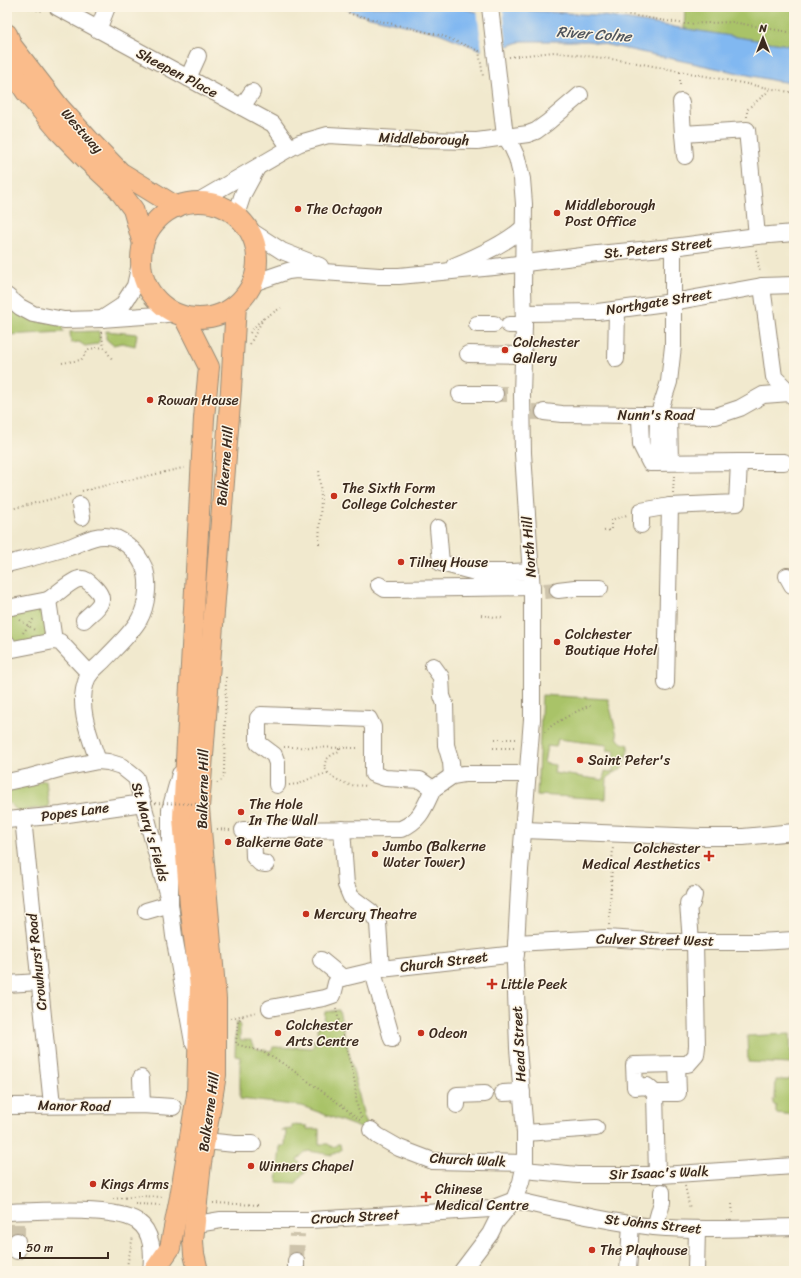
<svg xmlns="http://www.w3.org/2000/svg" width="801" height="1278" viewBox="0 0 801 1278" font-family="Sriracha,sans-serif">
<rect width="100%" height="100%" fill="#fcf5e5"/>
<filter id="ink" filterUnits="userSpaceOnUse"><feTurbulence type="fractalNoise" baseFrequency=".025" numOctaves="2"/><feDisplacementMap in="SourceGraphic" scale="8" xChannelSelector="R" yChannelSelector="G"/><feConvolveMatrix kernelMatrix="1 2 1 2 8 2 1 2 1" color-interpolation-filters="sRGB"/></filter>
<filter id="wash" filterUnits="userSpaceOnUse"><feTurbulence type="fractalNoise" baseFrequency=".012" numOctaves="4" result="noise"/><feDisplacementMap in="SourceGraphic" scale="16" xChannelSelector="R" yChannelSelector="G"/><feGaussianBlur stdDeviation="0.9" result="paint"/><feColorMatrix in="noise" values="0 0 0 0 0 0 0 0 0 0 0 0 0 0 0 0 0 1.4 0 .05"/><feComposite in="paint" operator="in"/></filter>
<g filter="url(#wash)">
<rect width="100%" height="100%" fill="#f1e9ce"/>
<g fill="#a9c368" stroke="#727643" fill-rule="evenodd">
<path d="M685 7H794V46L684 29Z"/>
<path d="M13 308 62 326 63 332 7 335V315Z"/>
<path d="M99 331 100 340 97 344 85 346 79 342 71 343 70 332Z"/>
<path d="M106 331 137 334 135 346 122 343 113 345 106 339Z"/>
<path d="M45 603 50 639 11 647 7 625V610Z"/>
<path d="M542 695 608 699 618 739 622 743 629 745 624 765 620 770 613 773 607 779 606 799 537 795ZM558 739 607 745V750L615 751 613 772 605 771 603 780 554 773 555 765 544 763 547 746 556 747Z"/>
<path d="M46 780 49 807 18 811 7 801V788Z"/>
<path d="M339 1010 364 1117 367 1123 373 1128 363 1129 302 1106 240 1099V1057L235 1056 236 1022 240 1024V1040H251C252 1051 263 1049 271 1051L273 1047H279V1048L280 1047 295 1048V1047L312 1048 314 1044V1041L312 1040 316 1041 318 1040 317 1028H319V1022H324L325 1012Z"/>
<path d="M790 1034 791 1064 748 1062 747 1036Z"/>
<path d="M790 1078 794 1079V1115L776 1113V1106L773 1104V1100L775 1098 776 1080H790Z"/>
<path d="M292 1125 307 1126V1129H319V1144H328L332 1147 336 1146 337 1144H340L341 1150 332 1155 309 1151 305 1152 297 1160 307 1170 296 1183 277 1182 280 1146H285L286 1131H281V1130L292 1129Z"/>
</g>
<path fill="#81b8f1" stroke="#5e7188" d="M343 7H457L477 12 504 9 598 15 794 46V83L776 81 589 41H522L508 46 481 50 439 33 357 14Z"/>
<path fill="#f1e9ce" d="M503 7 507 48 482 51 477 10Z"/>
</g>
<g filter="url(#ink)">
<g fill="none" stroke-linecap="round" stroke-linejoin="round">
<g stroke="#cdc3ab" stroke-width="16" stroke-dasharray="16 8" stroke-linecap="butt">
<path d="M495 394H507"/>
<path d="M532 412H544"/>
<path d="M544 591 558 590"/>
<path d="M17 1224V1241"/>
<path d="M296 1261 297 1234"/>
</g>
<defs>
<g id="minor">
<path d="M57 7 273 124 290 148"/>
<path d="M98 30 107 7"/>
<path d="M188 78 198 56"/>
<path d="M681 102 683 134 747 130 757 236"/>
<path d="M242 107 252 92"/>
<path d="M683 134 685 156"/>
<path d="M197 202 290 148 300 143 328 135 417 140 477 141 528 134 536 131 547 123 580 95"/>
<path d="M236 215 243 194 257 168"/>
<path d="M248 229 282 251 320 266"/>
<path d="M454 266C476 257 507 243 524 227"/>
<path d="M253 283 288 271 296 270 379 276H399L494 267 598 254 673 247 757 236 794 233"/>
<path d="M762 286 774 377 794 397"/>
<path d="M7 296 20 307 33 314 64 320 101 319 158 315 174 313"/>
<path d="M524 313 598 312 673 302 762 286 794 285"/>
<path d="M102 319 122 306 135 286 141 259"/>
<path d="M477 324H494"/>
<path d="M509 325H524"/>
<path d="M468 354 523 355"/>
<path d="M616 359 617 310"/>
<path d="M460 394H495"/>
<path d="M544 412 562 414 716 416 740 408 763 395 790 393"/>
<path d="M640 416 641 445 650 463 739 462 737 503 670 506 641 511V525"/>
<path d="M669 416 670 462"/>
<path d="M739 462H784"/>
<path d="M657 463 658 416 669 382 673 346V247"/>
<path d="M80 505 82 517"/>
<path d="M438 528 441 563 475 572H513L531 571"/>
<path d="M7 564C27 559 46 554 66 548 78 545 90 536 103 536 121 535 137 551 144 567 150 582 147 606 139 620 130 635 115 648 103 661 97 667 88 673 86 682 77 707 90 737 98 761"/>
<path d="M787 576 792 585H794"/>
<path d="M379 585 385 589H393L532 587"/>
<path d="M558 590 575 588H600"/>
<path d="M48 600C56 595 70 581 79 579 85 578 89 582 93 586 110 602 97 607 84 620"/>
<path d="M7 608 48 600 54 641"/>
<path d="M7 643 8 650 54 641 60 642 90 674"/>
<path d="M433 666 441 677 442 696 445 704 446 745 451 762 452 776"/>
<path d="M666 683 670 506"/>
<path d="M180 774 170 810V904L174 936 193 1042"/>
<path d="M7 782 30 777 63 768 98 761 108 762 121 766 136 778 170 904 146 911"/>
<path d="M277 785V763L274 755 258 743V718L261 715 369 719 373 727V774L385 778 420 780 433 789"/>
<path d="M433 789 452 776 464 774H528"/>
<path d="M23 818 52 1105"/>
<path d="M7 820 61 815 143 803"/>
<path d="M253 829 254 857 260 863 266 864"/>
<path d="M342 829 346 885 351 897 371 912 378 923 381 969"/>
<path d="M243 830 401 829C421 820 424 808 433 789"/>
<path d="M524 830 702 837H743L794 832"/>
<path d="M691 942 688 903H692L694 895"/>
<path d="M516 943 606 938 668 942H758L794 940"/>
<path d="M321 960 343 978"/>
<path d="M373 972 392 1039"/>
<path d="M7 984 39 982"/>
<path d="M270 1008 324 998 333 995 336 983 339 979 343 978 381 969 516 954"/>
<path d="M141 1078 142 1105"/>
<path d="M503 1093 522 1092"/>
<path d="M655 1093 647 1086 635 1087 634 1065 677 1064"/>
<path d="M457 1105V1095L485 1094"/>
<path d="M7 1106 142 1105 173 1107"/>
<path d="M371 1130 378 1136 399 1148 433 1161 525 1163"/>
<path d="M525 1133 596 1128"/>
<path d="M205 1141 235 1144H253"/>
<path d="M524 1170 578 1175H662L794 1166"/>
<path d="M657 1175 655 1093H678L677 1064H688L696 1055 697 1046 695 942"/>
<path d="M514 1200C560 1210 607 1222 654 1227 701 1231 747 1228 794 1227"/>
<path d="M7 1212C36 1211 114 1206 137 1221 153 1232 153 1253 151 1271"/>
<path d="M194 1227 203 1223 221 1220H311L491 1209 512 1201"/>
<path d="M655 1227 662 1202V1192"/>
<path d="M17 1241V1251"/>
<path d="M296 1271V1261"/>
<path d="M462 1271 490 1234 496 1222 514 1200 521 1182 525 1163V1133L518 1048 515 965 520 870 532 719V591L523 453 522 395 524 325 523 288 524 204 522 179 517 158 512 147 505 136 490 7"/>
<path d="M628 1271 631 1224"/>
<path d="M696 1271 697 1229"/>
</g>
<g id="major">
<path d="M7 34 12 46 60 108 89 140 120 172 177 207"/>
<path d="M7 63 26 92 58 130 88 161 118 189 133 209 143 244"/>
<circle cx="199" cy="260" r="58"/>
<path d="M154 1271 170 1248 180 1197 197 1095 200 986 190 905 183 818 204 418 209 367 184 317"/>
<path d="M198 1271 194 1254 193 1241 201 1163 216 1075V999L199 808 231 390 236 305"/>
</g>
</defs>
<use href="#minor" stroke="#968a76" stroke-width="18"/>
<use href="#major" stroke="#968a76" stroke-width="22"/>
<g stroke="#968a76" stroke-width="2" stroke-dasharray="1 3" stroke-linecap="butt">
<path d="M25 7 40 11 44 9"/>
<path d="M338 7 351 14 443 36 479 51 483 76"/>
<path d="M549 7 600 10 685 24 732 22 794 33"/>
<path d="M509 57 554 52 627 61 794 93"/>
<path d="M680 72V88"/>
<path d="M747 117V110C754 102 764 97 771 88"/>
<path d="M756 250 760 273"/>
<path d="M101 332 104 347 112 359"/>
<path d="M250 333C258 321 268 315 281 308"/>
<path d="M250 344 264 317"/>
<path d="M62 363 81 360 89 349 104 347"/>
<path d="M82 491 187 467"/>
<path d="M673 493 674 476"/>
<path d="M7 510 72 494"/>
<path d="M604 531 611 530V520L627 515"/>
<path d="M319 544 321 498 319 469"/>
<path d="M481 615 502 618"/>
<path d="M20 620 36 631"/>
<path d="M23 633 35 617"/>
<path d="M545 732C550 724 580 710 590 705"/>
<path d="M495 739H518"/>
<path d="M284 747 359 748"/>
<path d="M339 748V751C336 753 331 755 328 758 316 771 340 782 350 785 356 786 361 785 367 786"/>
<path d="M493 748H516"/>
<path d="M217 783 222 780 224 772 226 677"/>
<path d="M289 785 299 784 311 778 328 773"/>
<path d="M217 829 230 830"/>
<path d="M609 925 613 846"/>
<path d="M336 1008C341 1031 349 1054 354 1078 357 1092 354 1107 363 1119"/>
<path d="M243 1016 238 1021 236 1044 263 1052 287 1066 341 1105 362 1122"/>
<path d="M231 1018 257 1012"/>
<path d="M685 1186 690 1209"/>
<path d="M113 1199 141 1196 164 1197"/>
<path d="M213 1203 259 1205"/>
<path d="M135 1204 163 1205"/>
<path d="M732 1204 733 1216"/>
<path d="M126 1271 133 1236"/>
</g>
<use href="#minor" stroke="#fff" stroke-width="16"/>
<use href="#major" stroke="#fabc8b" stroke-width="20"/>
<path stroke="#968a76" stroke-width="2" stroke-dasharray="1 3" stroke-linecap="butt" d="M143 803 211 804"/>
</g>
</g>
<g fill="#c8321e" stroke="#fcf5e5" stroke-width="1.5">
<circle cx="298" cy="209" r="4"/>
<circle cx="557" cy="213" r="4"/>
<circle cx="505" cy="350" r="4"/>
<circle cx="150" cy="400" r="4"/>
<circle cx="334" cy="496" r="4"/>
<circle cx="401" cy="562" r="4"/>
<circle cx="557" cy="642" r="4"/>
<circle cx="580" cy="760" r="4"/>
<circle cx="241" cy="812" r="4"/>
<circle cx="228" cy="842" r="4"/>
<circle cx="375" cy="854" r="4"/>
<path d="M707 850h4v4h4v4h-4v4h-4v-4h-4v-4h4z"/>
<circle cx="306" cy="914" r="4"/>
<path d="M490 978h4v4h4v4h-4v4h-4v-4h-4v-4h4z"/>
<circle cx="278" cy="1033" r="4"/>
<circle cx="421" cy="1033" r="4"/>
<circle cx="251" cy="1166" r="4"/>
<circle cx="93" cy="1184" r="4"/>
<path d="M424 1191h4v4h4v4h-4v4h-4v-4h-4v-4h4z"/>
<circle cx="592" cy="1250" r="4"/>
</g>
<g text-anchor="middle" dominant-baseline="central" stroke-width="3" stroke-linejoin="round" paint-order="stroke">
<g font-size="14" fill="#3b2a1e" stroke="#fcf5e5">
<text transform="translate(177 73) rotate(28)">Sheepen Place</text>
<text transform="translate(82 131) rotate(48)">Westway</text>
<text transform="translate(424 139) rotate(2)">Middleborough</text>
<text transform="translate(658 248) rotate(-6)">St. Peters Street</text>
<text transform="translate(659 302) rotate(-9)">Northgate Street</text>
<text x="656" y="415">Nunn's Road</text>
<text transform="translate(225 466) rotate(-85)">Balkerne Hill</text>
<text transform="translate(529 547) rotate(-94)">North Hill</text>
<text transform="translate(203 789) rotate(-89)">Balkerne Hill</text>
<text transform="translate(75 812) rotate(-8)">Popes Lane</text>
<text transform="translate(150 832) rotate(74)">St Mary's Fields</text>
<text transform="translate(655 940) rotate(1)">Culver Street West</text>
<text transform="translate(37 962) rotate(-96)">Crowhurst Road</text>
<text transform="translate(444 962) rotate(-7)">Church Street</text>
<text transform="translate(519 1044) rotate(-93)">Head Street</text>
<text transform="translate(74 1106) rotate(1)">Manor Road</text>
<text transform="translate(209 1112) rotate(-82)">Balkerne Hill</text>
<text transform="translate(468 1160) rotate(3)">Church Walk</text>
<text transform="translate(659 1173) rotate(-2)">Sir Isaac's Walk</text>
<text transform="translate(355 1217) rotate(-3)">Crouch Street</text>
<text transform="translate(653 1224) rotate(6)">St Johns Street</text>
</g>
<g font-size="14" fill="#3b2a1e" stroke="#fcf5e5" text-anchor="start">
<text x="565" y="205">Middleborough<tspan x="565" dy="16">Post Office</tspan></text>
<text x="306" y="209">The Octagon</text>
<text x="513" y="342">Colchester<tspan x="513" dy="16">Gallery</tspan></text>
<text x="158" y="400">Rowan House</text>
<text x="342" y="488">The Sixth Form<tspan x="342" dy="16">College Colchester</tspan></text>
<text x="409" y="562">Tilney House</text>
<text x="565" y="634">Colchester<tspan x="565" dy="16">Boutique Hotel</tspan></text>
<text x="588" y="760">Saint Peter's</text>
<text x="249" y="804">The Hole<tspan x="249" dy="16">In The Wall</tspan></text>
<text x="236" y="842">Balkerne Gate</text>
<text x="383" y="846">Jumbo (Balkerne<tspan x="383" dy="16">Water Tower)</tspan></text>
<text x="700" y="848" text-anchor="end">Colchester<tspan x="700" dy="16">Medical Aesthetics</tspan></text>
<text x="314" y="914">Mercury Theatre</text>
<text x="501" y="984">Little Peek</text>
<text x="286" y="1025">Colchester<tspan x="286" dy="16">Arts Centre</tspan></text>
<text x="429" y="1033">Odeon</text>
<text x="259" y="1166">Winners Chapel</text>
<text x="101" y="1184">Kings Arms</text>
<text x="435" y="1189">Chinese<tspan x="435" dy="16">Medical Centre</tspan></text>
<text x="600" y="1250">The Playhouse</text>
</g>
<g font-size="15" font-style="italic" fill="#50555d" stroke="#fcf5e5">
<text transform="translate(594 34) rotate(4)">River Colne</text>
</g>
</g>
<rect width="801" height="1278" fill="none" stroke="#fcf5e5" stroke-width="24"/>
<g transform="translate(763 38)" stroke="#fcf5e5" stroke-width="3" paint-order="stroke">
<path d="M0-3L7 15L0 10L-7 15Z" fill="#3b2a1e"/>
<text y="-6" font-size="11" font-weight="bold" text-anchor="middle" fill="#3b2a1e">N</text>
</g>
<path d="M20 1252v6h88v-6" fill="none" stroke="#3b2a1e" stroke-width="2"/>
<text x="26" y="1252" font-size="12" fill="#3b2a1e" stroke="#fcf5e5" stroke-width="3" paint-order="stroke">50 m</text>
</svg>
